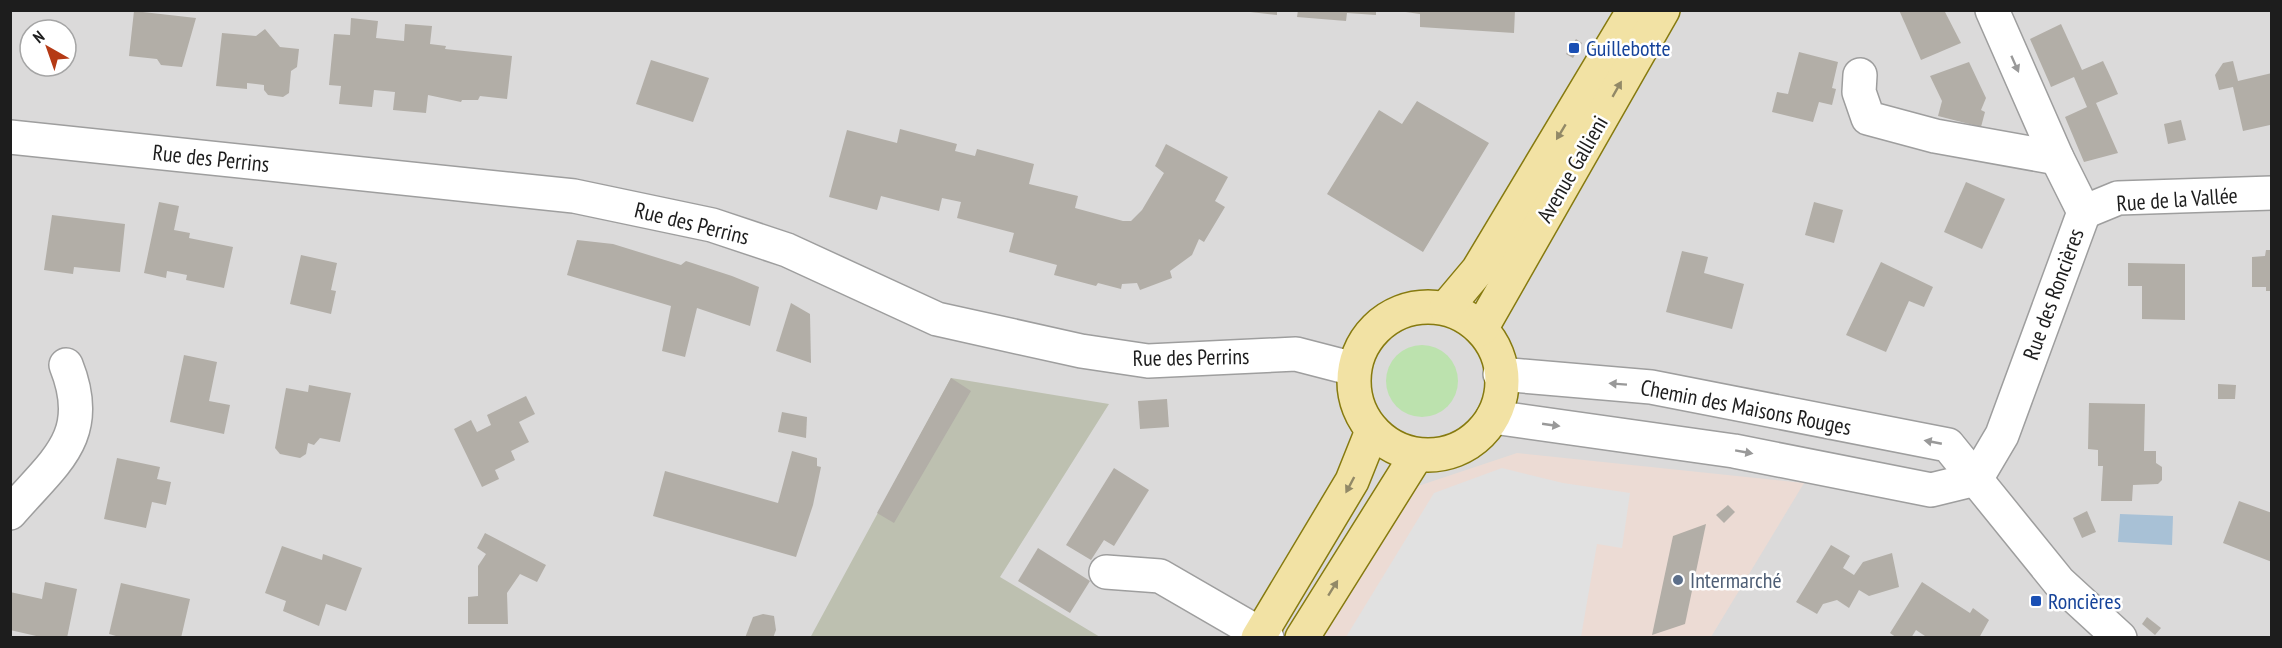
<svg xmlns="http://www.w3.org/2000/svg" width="2282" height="648" viewBox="0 0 2282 648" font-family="'PT Sans Narrow',sans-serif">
<rect width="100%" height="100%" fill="#edece4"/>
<path fill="#dbdada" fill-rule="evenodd" d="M11 11H2271V637H11ZM30 30H66V66H30Z"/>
<path fill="#ecdbd4" d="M1517 453 1804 483 1711 637 1323 638 1412 488Z"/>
<path fill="#bdc0b0" d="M951 378 1109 404 1000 577 1100 637 810 638Z"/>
<circle fill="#bce2ae" cx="1422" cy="381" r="36"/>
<path fill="#e1e1e1" d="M1502 468 1563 483 1630 493 1622 548 1597 544 1581 637H1346L1434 493Z"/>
<path fill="#a8c1d6" d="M2120 514 2173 516 2172 545 2118 542Z"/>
<g fill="#b2aea7">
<path d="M1233 10H1277V15Z"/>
<path d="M1298 10H1376V15L1347 13 1346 21 1297 17Z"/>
<path d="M1391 10H1515L1514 33 1420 27V14Z"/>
<path d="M1899 10H1944L1961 43 1921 60Z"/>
<path d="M134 11 196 18 182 67 161 65 157 59 129 56Z"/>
<path d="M351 18 378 21 376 38 404 41 405 24 432 26 430 44 446 46 445 49 512 56 507 99 480 96 478 100H462L461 102 428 95 426 113 393 110 395 92 374 90 372 107 339 104 341 86 329 85 334 34 350 35Z"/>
<path d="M2061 24 2082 70 2103 61 2111 78 2118 94 2096 103 2118 153 2084 162 2065 117 2087 107 2074 77 2051 87 2049 82 2030 39Z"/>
<path d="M265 29 280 47 299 49 297 67 291 71 289 93 283 97 268 95 264 90V85L247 83V89L216 86 222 33 256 36Z"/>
<path d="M1576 39 1582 43 1573 58 1566 54Z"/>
<path d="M1799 52 1838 62 1832 88 1836 89 1832 105 1819 102 1813 122 1772 112 1777 92 1788 94Z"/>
<path d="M651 60 709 78 693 122 636 104Z"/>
<path d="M2233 61 2238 81 2272 73 2270 125 2243 131 2233 87 2219 90 2215 75 2223 63Z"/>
<path d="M1969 62 1986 98 1981 110 1985 112 1981 127 1938 116 1942 101 1930 76Z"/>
<path d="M1417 101 1489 143 1423 252 1327 194 1379 110 1402 124Z"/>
<path d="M2181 120 2186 140 2168 144 2164 124Z"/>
<path d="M900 129 957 144 955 151 975 156 977 149 1034 164 1029 184 1078 196 1075 208 1123 221H1131L1142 210 1164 173 1155 166 1166 144 1228 177 1215 201 1225 207 1204 242 1199 239 1192 255 1170 271 1172 278 1140 290 1137 283 1122 284 1121 289 1098 283 1096 286 1054 275 1057 265 1009 252 1014 233 957 218 961 202 942 198 939 211 881 196 877 210 829 197 847 130 897 143Z"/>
<path d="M1966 182 2005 199 1982 249 1944 232Z"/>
<path d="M159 202 179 206 174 230 190 233 189 238 233 247 224 288 186 280 187 275 167 271 166 278 144 273Z"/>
<path d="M1814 202 1843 210 1834 243 1805 235Z"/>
<path d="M52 215 125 224 120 272 74 267 73 274 44 270Z"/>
<path d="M577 240 613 244 681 265 686 261 732 276 759 287 750 326 697 308 685 357 662 351 671 306 567 275Z"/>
<path d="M2266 250H2272V291H2266V287H2252V257L2265 256Z"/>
<path d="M1682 251 1708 257 1704 273 1744 284 1732 329 1666 312Z"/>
<path d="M301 255 337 263 331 290 336 291 331 314 290 304Z"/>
<path d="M1881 262 1933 287 1924 307 1909 301 1886 352 1846 335Z"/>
<path d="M2128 263 2185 264V320L2142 319V286H2128Z"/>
<path d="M791 303 810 314 811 363 776 351Z"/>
<path d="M184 355 217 362 209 401 230 405 224 434 170 422Z"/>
<path d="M951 378 971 391 894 523 877 513Z"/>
<path d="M2218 384 2236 385 2235 399H2218Z"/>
<path d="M309 385 351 393 340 442 320 438 314 445 308 443 306 454 300 458 280 454 275 448 286 388 308 392Z"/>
<path d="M526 396 535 414 519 422 529 442 511 451 515 460 495 470 499 479 482 487 454 429 471 420 477 432 491 425 487 415Z"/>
<path d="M1167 399 1169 427 1140 429 1138 401Z"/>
<path d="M2089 403 2145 404 2144 451H2156V463L2162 467V480L2158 484 2133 485 2132 501H2101L2103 466H2098V450L2088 449Z"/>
<path d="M782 412 807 417 806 438 778 432Z"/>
<path d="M792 451 817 458V466L821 467 813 505 796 557 653 516 665 471 778 503Z"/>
<path d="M117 458 160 467 157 479 171 482 166 505 152 502 146 528 104 519Z"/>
<path d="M1114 468 1149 490 1114 546 1104 540 1091 560 1066 545Z"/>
<path d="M2239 501 2272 513V562L2223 543Z"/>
<path d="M1728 505 1735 512 1724 523 1716 515Z"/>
<path d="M2087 511 2096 532 2082 538 2073 518Z"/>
<path d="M1706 524 1685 624 1652 635 1673 536Z"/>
<path d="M485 533 546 565 537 582 520 574 507 593 508 624H468V597L478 596V566L486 554 477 548Z"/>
<path d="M1831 545 1850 556 1843 568 1854 575 1863 562 1892 553 1899 587 1869 596 1859 590 1849 608 1837 600 1823 604 1817 614 1796 602Z"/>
<path d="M282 546 322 560 323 554 362 568 346 611 326 604 319 626 283 611 286 601 265 593Z"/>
<path d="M1038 548 1090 581 1070 613 1018 581Z"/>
<path d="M45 582 77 589 67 638H45L10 630V592L42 599Z"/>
<path d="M1922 582 1970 613 1973 608 1989 620 1979 638H1928L1916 630 1911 638H1897L1890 633Z"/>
<path d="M121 583 190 599 181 638H123L109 634Z"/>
<path d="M763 614 774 616 776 630 773 638H745L753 617Z"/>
<path d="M2147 617 2161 628 2155 635 2142 624Z"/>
</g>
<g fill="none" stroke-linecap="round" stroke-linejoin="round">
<defs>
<g id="minor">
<path d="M1860 75 1859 92 1868 118 1935 136 2057 158"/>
<path d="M10 137 574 196 712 225 787 250 937 319 1081 351 1148 361 1296 354 1354 369"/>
<path d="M2084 212 2118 198 2272 193"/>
<path d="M1500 374 1651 387 1948 445 2059 582 2120 638"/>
<path d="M1493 417 1734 451 1931 490 1976 479"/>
<path d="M1976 479 2002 435 2084 212 2057 158 1992 10"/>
<path d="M10 513C54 462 95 437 66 365"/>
<path d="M1106 572 1160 576 1267 638"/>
</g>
<g id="major">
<circle cx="1428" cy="381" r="74"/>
<path d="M1446 308 1478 270 1634 10"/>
<path d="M1481 329 1663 10"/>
<path d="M1258 638 1352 481 1372 431"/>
<path d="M1302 638 1416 456"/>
</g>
</defs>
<use href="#minor" stroke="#9e9e9e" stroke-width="36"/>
<use href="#major" stroke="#867a0f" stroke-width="36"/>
<use href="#minor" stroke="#fff" stroke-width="33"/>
<use href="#major" stroke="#f2e2a4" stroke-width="33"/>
</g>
<defs><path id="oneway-solid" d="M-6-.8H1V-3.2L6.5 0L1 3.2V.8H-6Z" transform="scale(1.5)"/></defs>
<g fill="#999">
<use href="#oneway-solid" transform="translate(2015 64) rotate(66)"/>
<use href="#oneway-solid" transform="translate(1618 384) rotate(-176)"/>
<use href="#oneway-solid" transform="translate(1551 425) rotate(8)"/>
<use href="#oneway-solid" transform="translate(1933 442) rotate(-169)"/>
<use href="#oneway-solid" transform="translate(1744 452) rotate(10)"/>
</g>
<g fill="#928967">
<use href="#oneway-solid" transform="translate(1617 89) rotate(-60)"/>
<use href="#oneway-solid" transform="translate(1561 132) rotate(121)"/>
<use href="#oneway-solid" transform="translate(1350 485) rotate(118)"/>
<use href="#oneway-solid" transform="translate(1333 588) rotate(-58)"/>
</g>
<g fill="#1a4fb4" stroke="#fff" stroke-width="2">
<rect x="1568" y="42" width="12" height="12" rx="3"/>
<rect x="2030" y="595" width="12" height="12" rx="3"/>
</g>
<circle fill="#5c6f8a" stroke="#fff" stroke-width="2" cx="1678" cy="580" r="6"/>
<g text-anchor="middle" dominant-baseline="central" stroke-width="5" stroke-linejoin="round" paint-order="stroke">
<g font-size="22" fill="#164399" stroke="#fff" text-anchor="start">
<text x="1586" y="48">Guillebotte</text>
<text x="2048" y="601">Roncières</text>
</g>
<g font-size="22" fill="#1d1d1d" stroke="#fff">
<text transform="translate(211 158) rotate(6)">Rue des Perrins</text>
<text transform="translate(1572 169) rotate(-60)">Avenue Gallieni</text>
<text transform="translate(2177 199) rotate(-4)">Rue de la Vallée</text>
<text transform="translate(692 223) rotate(14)">Rue des Perrins</text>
<text transform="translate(2053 294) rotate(-70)">Rue des Roncières</text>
<text transform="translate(1191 357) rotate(-1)">Rue des Perrins</text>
<text transform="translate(1746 407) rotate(11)">Chemin des Maisons Rouges</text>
</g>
<g font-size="22" fill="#4e5e75" stroke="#fff" text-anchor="start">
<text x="1690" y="580">Intermarché</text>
</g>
</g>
<rect width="2282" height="648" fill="none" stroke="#1d1d1d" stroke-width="24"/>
<g transform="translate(48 48) rotate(320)"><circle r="28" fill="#ffffff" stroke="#a5a5a5" stroke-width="1.5"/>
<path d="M0-4.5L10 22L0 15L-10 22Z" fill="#b53a15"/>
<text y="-9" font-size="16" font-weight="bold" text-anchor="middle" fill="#1d1d1d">N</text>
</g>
</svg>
